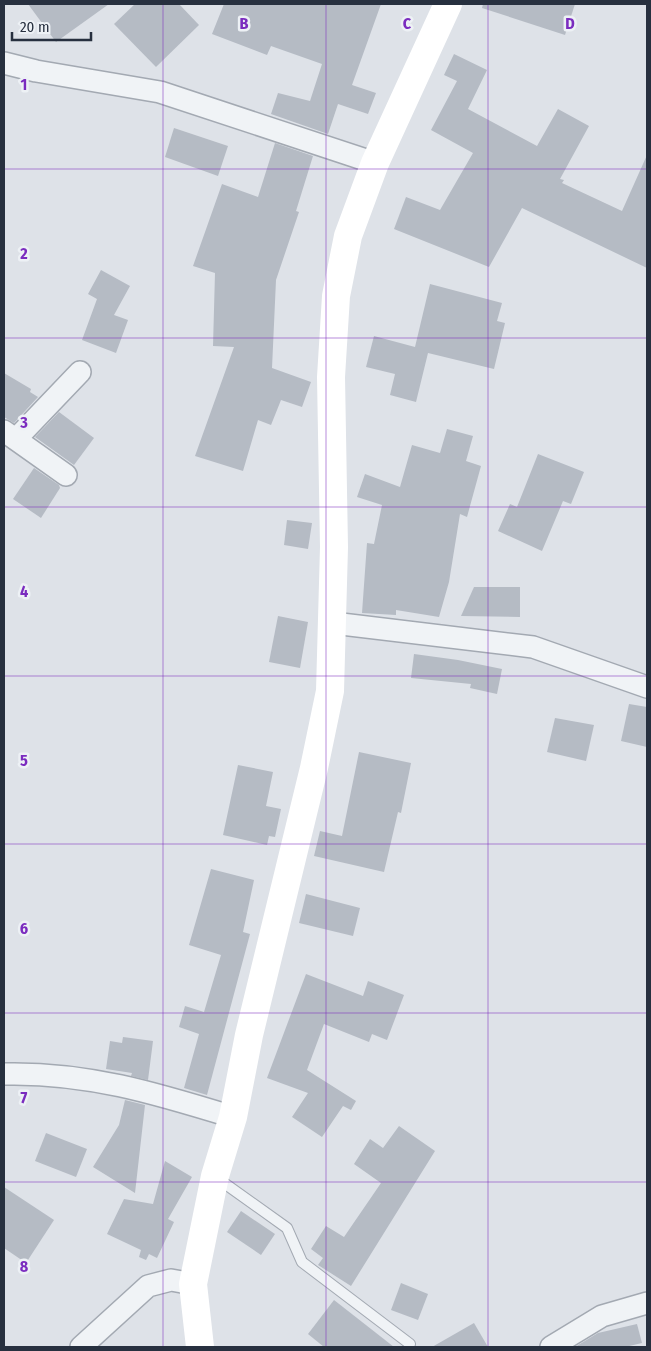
<svg xmlns="http://www.w3.org/2000/svg" width="651" height="1351" viewBox="0 0 651 1351" font-family="'Fira Sans Condensed',sans-serif">
<rect width="100%" height="100%" fill="#dee2e8"/>
<g fill="#b5bbc4">
<path d="M28 4H109L56 42Z"/>
<path d="M135 4H179L199 25 156 67 114 24Z"/>
<path d="M224 4H381L352 85 376 93 368 114 338 104 328 134 271 114 278 93 310 101 322 64 271 46 267 55 212 34Z"/>
<path d="M483 4H575L565 35 482 8Z"/>
<path d="M454 54 487 70 468 109 537 146 558 109 589 126 560 179 564 180 562 183 622 211 647 155V268L522 208 489 267 394 229 406 197 440 210 473 153 431 130 457 81 444 75Z"/>
<path d="M174 128 228 146 218 176 165 157Z"/>
<path d="M275 143 313 156 296 211 299 212 276 280 272 368 311 382 302 407 281 400 271 425 258 420 243 471 195 456 234 347 213 346 215 273 193 266 222 184 258 197Z"/>
<path d="M101 270 130 286 114 315 128 320 116 353 82 340 97 299 88 294Z"/>
<path d="M430 284 502 303 497 321 505 323 494 369 428 353 416 402 390 395 395 374 366 367 374 336 415 347Z"/>
<path d="M4 373 31 389 30 392 38 397 14 423 4 417Z"/>
<path d="M59 412 94 438 74 465 35 437Z"/>
<path d="M447 429 473 436 466 461 481 466 467 517 460 514 449 582 439 617 396 610V615L362 613 367 543 374 544 382 505 357 497 365 474 400 487 412 445 440 453Z"/>
<path d="M538 454 584 472 571 504 563 501 542 551 498 531 510 504 517 507Z"/>
<path d="M34 468 59 485 60 488 41 518 13 499Z"/>
<path d="M287 520 312 523 308 549 284 545Z"/>
<path d="M474 587H520V617L461 616Z"/>
<path d="M278 616 308 622 300 668 269 662Z"/>
<path d="M414 654 458 660 502 669 497 694 470 688 471 684 411 678Z"/>
<path d="M629 704 647 707V747L621 741Z"/>
<path d="M555 718 594 725 586 761 547 752Z"/>
<path d="M359 752 411 763 401 813 398 812 384 872 314 856 320 831 342 836Z"/>
<path d="M238 765 273 772 266 806 281 809 275 837 269 836 267 845 223 835Z"/>
<path d="M211 869 254 880 243 932 250 934 207 1095 184 1088 199 1034 179 1027 185 1006 204 1012 221 955 189 945Z"/>
<path d="M306 894 360 908 353 936 299 923Z"/>
<path d="M306 974 363 996 368 981 404 995 387 1040 372 1034 369 1042 324 1024 307 1070 356 1101 351 1110 343 1106 322 1137 292 1117 308 1093 267 1078Z"/>
<path d="M123 1037 153 1041 148 1080 131 1076 132 1073 106 1069 110 1041 122 1043Z"/>
<path d="M125 1100 145 1105 135 1193 93 1167 119 1125Z"/>
<path d="M399 1126 435 1151 351 1286 318 1265 323 1258 311 1249 326 1226 344 1237 381 1183 354 1164 370 1139 383 1148Z"/>
<path d="M46 1133 87 1149 76 1177 35 1161Z"/>
<path d="M165 1161 192 1177 168 1219 174 1222 157 1258 149 1254 146 1260 139 1257 141 1250 107 1234 124 1199 153 1204Z"/>
<path d="M4 1187 54 1220 26 1263 4 1248Z"/>
<path d="M241 1211 275 1234 261 1255 227 1232Z"/>
<path d="M401 1283 428 1294 418 1320 391 1310Z"/>
<path d="M334 1300 394 1347H324L308 1334Z"/>
<path d="M474 1323 488 1347H432Z"/>
<path d="M637 1324 642 1343 625 1347H575L598 1333Z"/>
</g>
<g fill="none" stroke-linecap="round" stroke-linejoin="round">
<defs>
<path id="service" d="M217 1178 287 1228 302 1262 410 1344"/>
<g id="minor">
<path d="M4 63 36 71 160 92 375 163"/>
<path d="M4 431 66 475"/>
<path d="M16 439 80 372"/>
<path d="M333 623 533 647 647 687"/>
<path d="M4 1074C86 1072 155 1093 233 1117"/>
<path d="M81 1347 148 1286 171 1280 193 1284"/>
<path d="M551 1347 602 1316 647 1303"/>
</g>
</defs>
<use href="#service" stroke="#a3a9b2" stroke-width="12"/>
<use href="#minor" stroke="#a3a9b2" stroke-width="24"/>
<use href="#service" stroke="#f0f3f6" stroke-width="10"/>
<use href="#minor" stroke="#f0f3f6" stroke-width="21"/>
<path stroke="#fff" stroke-width="28" d="M200 1347 193 1284 215 1176 233 1117 249 1035 314 768 330 691 334 547 331 377 336 296 348 236 375 163 448 4"/>
</g>
<path fill="none" stroke="#7b2cbf" stroke-width="1" stroke-opacity="0.55" d="M163 4V1347M326 4V1347M488 4V1347M4 169H647M4 338H647M4 507H647M4 676H647M4 844H647M4 1013H647M4 1182H647"/>
<g font-size="16" text-anchor="middle" font-weight="bold" fill="#7b2cbf" stroke="#edf1f5" stroke-width="5" stroke-linejoin="round" paint-order="stroke">
<text x="244" y="29">B</text>
<text x="407" y="29">C</text>
<text x="570" y="29">D</text>
<text x="24" y="90">1</text>
<text x="24" y="259">2</text>
<text x="24" y="428">3</text>
<text x="24" y="597">4</text>
<text x="24" y="766">5</text>
<text x="24" y="934">6</text>
<text x="24" y="1103">7</text>
<text x="24" y="1272">8</text>
</g>
<rect width="651" height="1351" fill="none" stroke="#27303f" stroke-width="10"/>
<path d="M12 32v8h79v-8" fill="none" stroke="#27303f" stroke-width="2.5"/>
<text x="20" y="32" font-size="15" fill="#27303f" stroke="#edf1f5" stroke-width="4" paint-order="stroke">20 m</text>
</svg>
